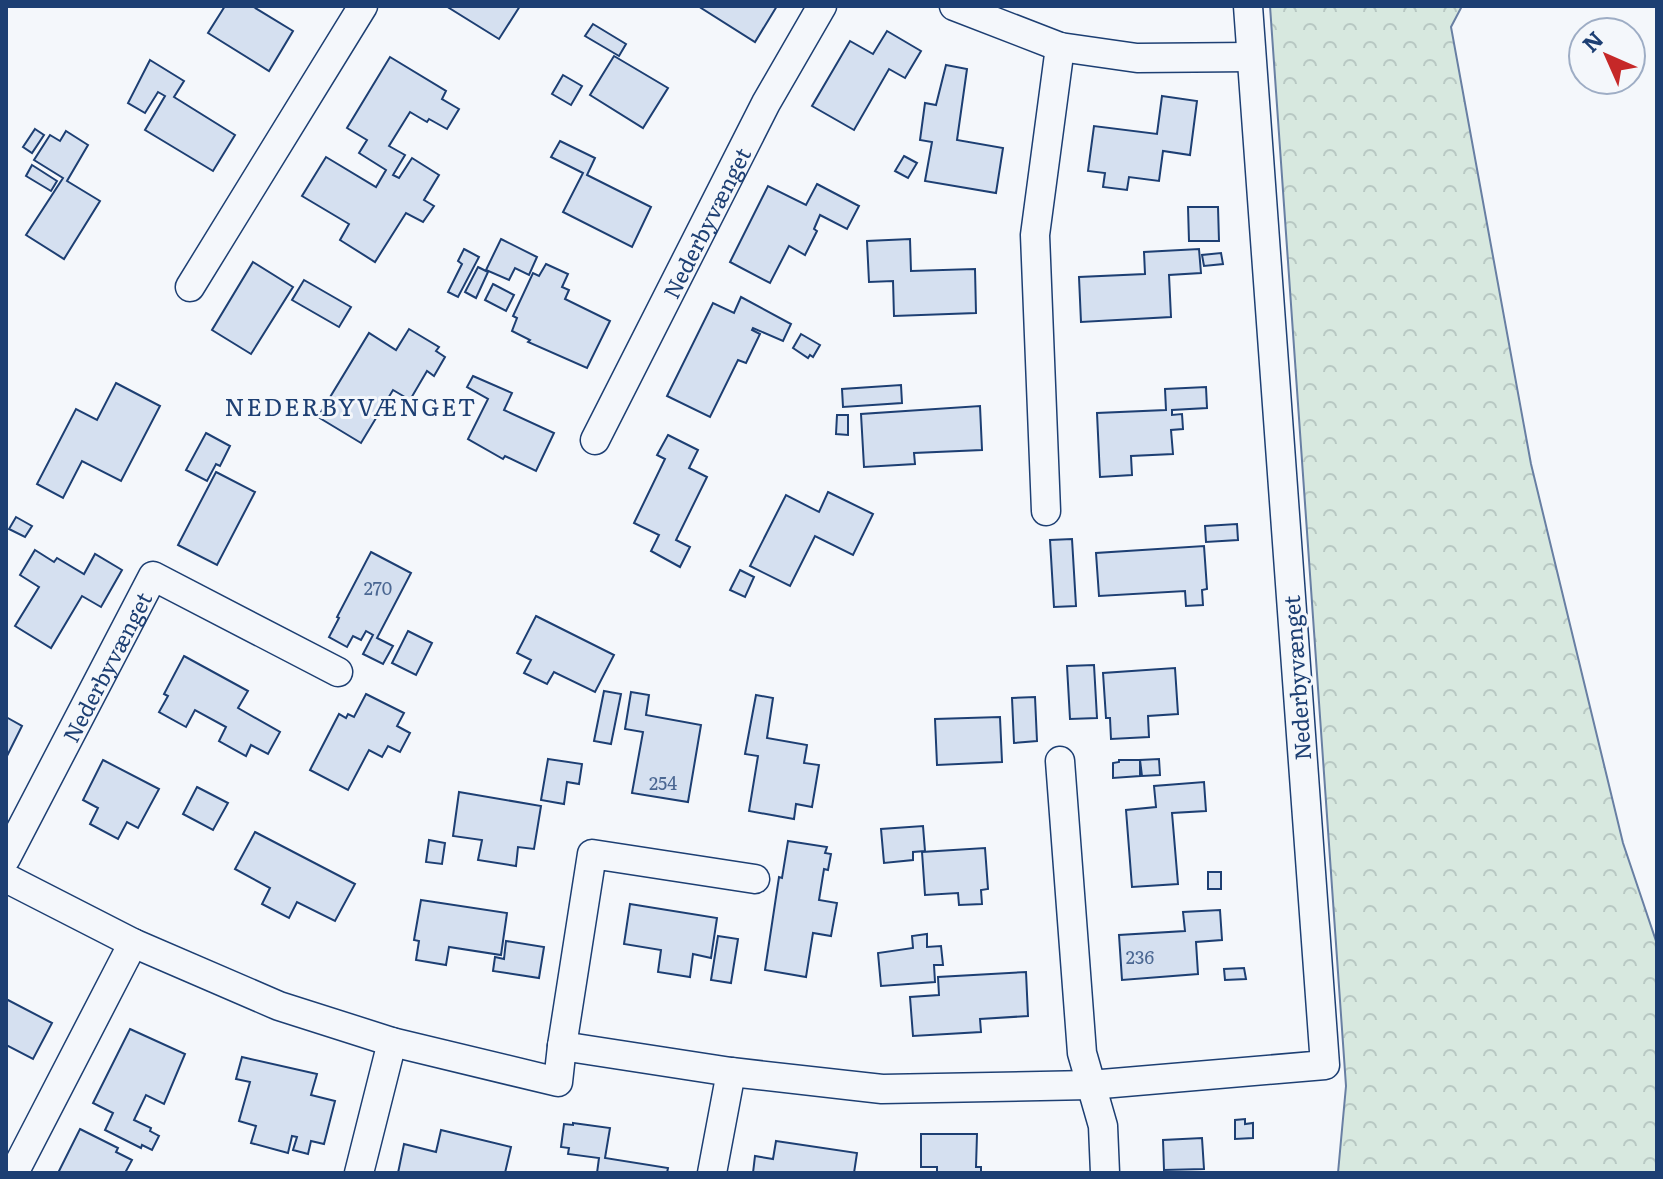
<svg xmlns="http://www.w3.org/2000/svg" width="1663" height="1179" viewBox="0 0 1663 1179" font-family="Literata,serif">
<defs>
<pattern id="forest-crowns" width="20" height="18" patternUnits="userSpaceOnUse" patternTransform="scale(2)"><rect width="20" height="18" fill="#d7e8df"/><path d="M2 6a3 3 0 1 1 6 0M12 15a3 3 0 1 1 6 0" fill="none" stroke="#b8c8c3"/></pattern>
</defs>
<rect width="100%" height="100%" fill="#f4f7fb"/>
<path fill="url(#forest-crowns)" stroke="#687fa3" stroke-width="2" d="M1270 6H1462L1451 27 1531 464 1623 843 1657 944V1173H1338L1346 1086Z"/>
<g fill="#d5e0f0" stroke="#1d3f73" stroke-width="2">
<path d="M225 6H252L293 31 269 71 208 33Z"/>
<path d="M446 6H520L499 39Z"/>
<path d="M698 6H777L755 42Z"/>
<path d="M593 24 626 44 619 56 585 36Z"/>
<path d="M887 31 921 51 905 78 889 69 854 130 812 106 850 41 873 54Z"/>
<path d="M614 56 668 88 643 128 590 95Z"/>
<path d="M390 57 446 91 442 99 459 109 447 129 429 119 427 122 410 112 389 146 405 155 393 175 399 178 412 158 439 175 424 200 434 206 423 222 406 213 375 262 340 240 349 224 302 196 326 157 376 187 386 170 359 153 367 140 347 128Z"/>
<path d="M150 60 184 81 174 97 235 135 213 171 145 130 165 96 158 92 145 113 128 103Z"/>
<path d="M946 65 967 69 957 140 1003 148 996 193 925 181 932 142 920 140 925 103 936 105Z"/>
<path d="M563 75 582 86 571 105 552 94Z"/>
<path d="M1162 96 1197 101 1190 155 1163 151 1159 181 1129 177 1127 190 1103 187 1105 173 1088 171 1094 126 1157 134Z"/>
<path d="M35 129 44 135 32 153 23 147Z"/>
<path d="M66 131 88 145 67 181 100 201 64 259 26 235 63 178 34 160 50 135 60 141Z"/>
<path d="M560 141 595 158 587 175 651 207 632 247 563 212 583 173 551 157Z"/>
<path d="M904 156 917 163 908 178 895 171Z"/>
<path d="M32 165 57 181 51 191 26 176Z"/>
<path d="M817 184 859 206 847 229 820 215 814 229 817 231 805 255 789 246 770 283 730 262 768 186 806 205Z"/>
<path d="M1188 207H1218L1219 241H1189Z"/>
<path d="M501 239 537 257 529 275 515 268 509 280 486 270Z"/>
<path d="M910 239 911 271 975 269 976 313 894 316 893 281 869 282 867 241Z"/>
<path d="M464 249 479 257 458 297 448 292 462 264 458 261Z"/>
<path d="M1199 249 1201 273 1169 275 1171 317 1081 322 1079 277 1145 274 1144 252Z"/>
<path d="M1221 253 1223 264 1204 266 1202 255Z"/>
<path d="M253 262 293 287 251 354 212 330Z"/>
<path d="M546 264 568 274 562 287 569 290 565 299 610 321 587 368 528 342 530 340 512 331 517 318 513 316 533 273 539 276Z"/>
<path d="M478 267 488 272 476 298 465 292Z"/>
<path d="M304 280 351 307 339 327 292 300Z"/>
<path d="M493 284 514 295 506 311 485 300Z"/>
<path d="M741 297 791 324 783 341 753 328 752 330 760 334 746 363 738 360 710 417 667 396 713 303 734 313Z"/>
<path d="M409 329 439 347 436 351 445 357 434 376 427 371 410 400 393 390 361 443 318 417 369 333 396 350Z"/>
<path d="M801 334 820 345 813 357 810 355 808 358 793 348Z"/>
<path d="M473 376 512 393 504 410 554 433 536 471 505 456 503 459 468 439 488 399 467 387Z"/>
<path d="M116 383 160 406 121 481 82 461 63 498 37 484 76 409 97 420Z"/>
<path d="M901 385 902 403 843 407 842 389Z"/>
<path d="M1206 387 1207 408 1172 410V415L1182 414 1183 429 1171 430 1173 454 1131 456 1132 475 1100 477 1097 413 1166 410 1165 389Z"/>
<path d="M980 406 982 450 914 453 915 464 864 467 861 414Z"/>
<path d="M837 415H848V435L836 434Z"/>
<path d="M206 433 230 446 220 466 216 464 207 481 186 470Z"/>
<path d="M668 435 698 450 689 468 707 477 676 540 690 547 680 567 651 551 659 535 634 523 665 459 657 455Z"/>
<path d="M216 472 255 492 217 565 178 545Z"/>
<path d="M828 492 873 514 853 555 815 536 790 586 750 566 786 495 819 512Z"/>
<path d="M16 517 32 526 25 537 9 529Z"/>
<path d="M1237 524 1238 540 1206 542 1205 526Z"/>
<path d="M1072 539 1076 606 1054 607 1050 540Z"/>
<path d="M1204 546 1207 589 1202 590 1203 605 1186 606 1185 591 1099 596 1096 553Z"/>
<path d="M35 550 54 562 57 558 84 574 95 554 122 570 101 607 82 596 51 648 15 626 39 587 20 575Z"/>
<path d="M371 552 411 573 377 638 393 646 383 664 363 654 373 635 366 631 361 640 353 636 347 647 329 637 339 618 337 617Z"/>
<path d="M740 570 754 577 745 597 730 590Z"/>
<path d="M536 616 614 655 595 692 554 672 547 684 524 673 531 660 517 653Z"/>
<path d="M408 631 432 643 416 675 392 663Z"/>
<path d="M184 656 248 691 238 708 280 732 268 754 251 745 246 756 219 741 226 727 195 710 186 727 159 712 168 696 164 694Z"/>
<path d="M1094 665 1097 718 1070 719 1067 666Z"/>
<path d="M1175 668 1178 714 1148 716 1149 737 1111 739 1110 718H1106L1103 673Z"/>
<path d="M604 691 621 694 611 744 594 741Z"/>
<path d="M631 692 649 695 646 715 701 725 688 802 632 793 643 732 625 729Z"/>
<path d="M366 694 404 713 397 726 410 733 400 752 388 746 382 757 369 750 348 790 310 770 339 714 346 718 348 714 354 717Z"/>
<path d="M756 695 773 698 767 738 807 745 804 763 819 765 812 807 796 804 794 819 749 811 758 756 745 754Z"/>
<path d="M1035 697 1037 741 1014 743 1012 698Z"/>
<path d="M6 717 22 726 6 758Z"/>
<path d="M1000 717 1002 762 937 765 935 719Z"/>
<path d="M548 759 582 764 579 784 567 782 564 804 541 800Z"/>
<path d="M1159 759 1160 775 1142 776 1140 760Z"/>
<path d="M103 760 159 789 138 828 127 822 118 839 90 824 98 808 83 800Z"/>
<path d="M1119 760H1140V776L1113 778V763L1119 762Z"/>
<path d="M1204 782 1206 811 1172 813 1178 884 1132 887 1126 810 1156 807 1154 786Z"/>
<path d="M197 787 228 803 213 830 183 814Z"/>
<path d="M459 792 541 806 534 849 518 847 516 866 478 860 482 840 453 836Z"/>
<path d="M923 826 925 851 913 852V860L884 863 881 829Z"/>
<path d="M255 832 355 884 335 921 297 902 289 918 262 904 270 888 235 869Z"/>
<path d="M429 840 445 843 442 864 426 862Z"/>
<path d="M788 841 827 847 825 853 831 854 828 870 824 869 819 900 837 903 831 936 813 933 806 977 765 970 779 877 782 878Z"/>
<path d="M985 848 988 889 981 890 982 904 959 905 958 893 925 895 922 852Z"/>
<rect x="1208" y="872" width="13" height="17"/>
<path d="M421 900 507 913 501 955 449 947 446 965 416 960 419 941 414 940Z"/>
<path d="M630 904 717 918 711 958 693 954 690 977 658 972 661 950 624 944Z"/>
<path d="M1220 910 1222 940 1196 942 1198 974 1122 980 1119 935 1185 931 1183 912Z"/>
<path d="M927 934V947L941 946 943 965H934L935 982 881 986 878 953 913 948 912 936Z"/>
<path d="M718 936 738 939 731 983 711 980Z"/>
<path d="M506 941 544 947 539 978 493 971 495 957 504 959Z"/>
<path d="M1244 968 1246 979 1225 980 1224 969Z"/>
<path d="M1026 972 1028 1016 980 1019 981 1032 913 1036 910 997 939 995 938 977Z"/>
<path d="M6 999 52 1023 33 1059 6 1045Z"/>
<path d="M130 1029 185 1054 164 1104 146 1095 134 1120 151 1128 150 1131 159 1136 152 1150 142 1145 141 1148 105 1130 113 1113 93 1103Z"/>
<path d="M242 1057 317 1074 311 1095 335 1101 324 1144 311 1141 308 1154 293 1150 297 1137 292 1136 288 1153 251 1143 256 1126 239 1121 250 1082 236 1079Z"/>
<path d="M1245 1119V1124L1253 1123V1138L1235 1139V1120Z"/>
<path d="M573 1123 610 1128 605 1158 668 1168 667 1173H597L599 1158 568 1154 569 1148 561 1147 564 1124 573 1125Z"/>
<path d="M80 1129 118 1148 116 1152 132 1160 125 1173H58Z"/>
<path d="M441 1130 511 1147 505 1173H398L404 1144 436 1152Z"/>
<path d="M921 1134H977L976 1167H981V1173H937V1167H921Z"/>
<path d="M1202 1138 1204 1169 1164 1170 1163 1140Z"/>
<path d="M776 1141 857 1153 854 1173H753L755 1156 773 1159Z"/>
</g>
<g fill="none" stroke-linecap="round" stroke-linejoin="round">
<defs>
<g id="minor">
<path d="M954 6 1060 47 1137 58 1251 57"/>
<path d="M190 287 363 6"/>
<path id="s1" d="M595 440 766 103 822 6"/>
<path d="M1046 511 1035 235 1060 47"/>
<path d="M1060 761 1082 1053 1103 1126 1105 1173"/>
<path id="s2" d="M6 858 153 576 338 672"/>
<path d="M6 878 133 943 279 1006 392 1042 558 1082 562 1046 731 1072 882 1089 1090 1085 1325 1065 1248 6"/>
<path d="M562 1046 592 854 755 879"/>
<path d="M14 1173 133 943"/>
<path d="M359 1173 392 1042"/>
<path d="M712 1173 731 1072"/>
</g>
</defs>
<use href="#minor" stroke="#1d3f73" stroke-width="31"/>
<use href="#minor" stroke="#f4f7fb" stroke-width="28"/>
</g>
<g text-anchor="middle" dominant-baseline="central" stroke-width="6" stroke-linejoin="round" paint-order="stroke">
<g font-size="18" fill="#4b6792">
<text x="378" y="587">270</text>
<text x="663" y="782">254</text>
<text x="1140" y="956">236</text>
</g>
<g font-size="22" fill="#1d3f73" stroke="#f4f7fb">
<text stroke="none"><textPath href="#s1" startOffset="244">Nederbyvænget</textPath></text>
<text stroke="none"><textPath href="#s2" startOffset="216">Nederbyvænget</textPath></text>
<text transform="translate(1296 678) rotate(-94)">Nederbyvænget</text>
</g>
<g font-size="24" letter-spacing="2" fill="#1d3f73" stroke="#f4f7fb">
<text x="351" y="405">NEDERBYVÆNGET</text>
</g>
</g>
<rect width="1663" height="1179" fill="none" stroke="#1d3f73" stroke-width="16"/>
<g transform="translate(1607 56) rotate(315)"><circle r="38" fill="#f4f7fb" stroke="#9eadc5" stroke-width="2"/>
<path d="M0-6L14 30L0 20L-14 30Z" fill="#c62828"/>
<text y="-12" font-size="22" font-weight="bold" text-anchor="middle" fill="#1d3f73">N</text>
</g>
</svg>
